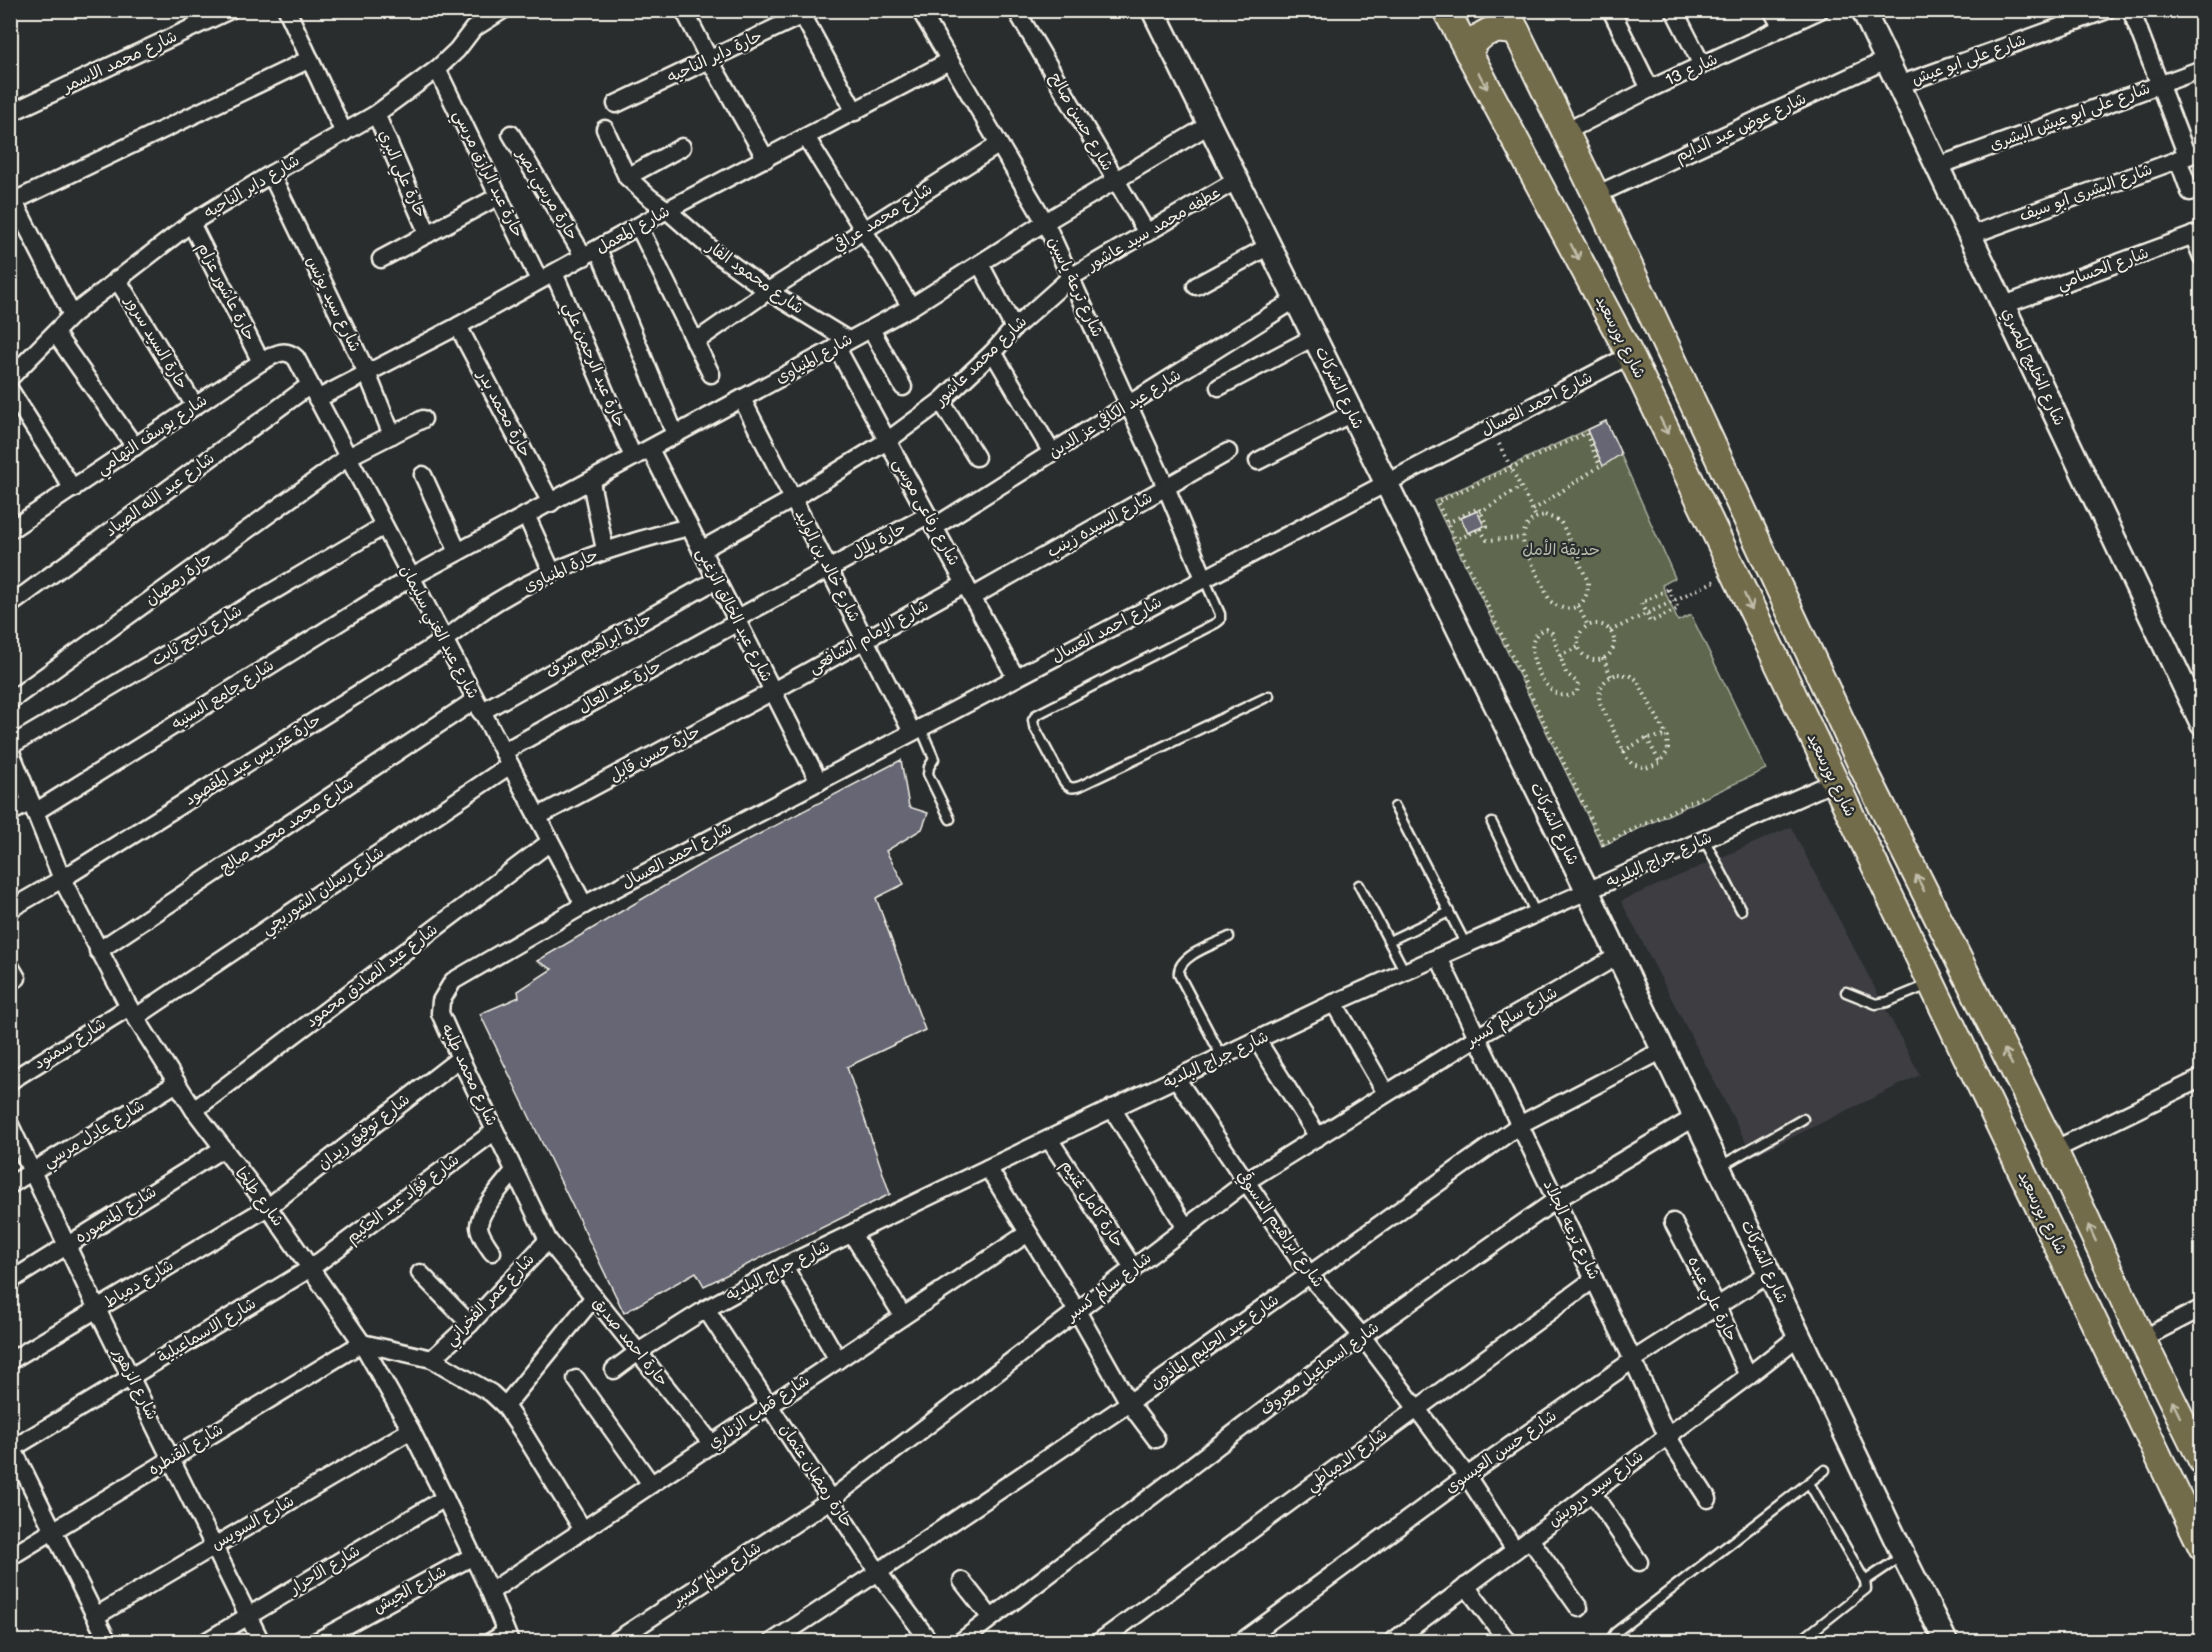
<svg xmlns="http://www.w3.org/2000/svg" width="2212" height="1652" viewBox="0 0 2212 1652" font-family="'Balsamiq Sans','Playpen Sans Arabic',sans-serif">
<rect width="100%" height="100%" fill="#2a2d2e"/>
<filter id="ink" filterUnits="userSpaceOnUse"><feTurbulence type="fractalNoise" baseFrequency=".0167" numOctaves="2"/><feDisplacementMap in="SourceGraphic" scale="12" xChannelSelector="R" yChannelSelector="G"/><feConvolveMatrix kernelMatrix="1 2 1 2 8 2 1 2 1" color-interpolation-filters="sRGB"/></filter>
<g filter="url(#ink)">
<path fill="#3c3e43" d="M1791 827 1920 1075 1753 1156 1621 901Z"/>
<path fill="#5e684f" stroke="#a9ac9c" stroke-width="1.5" d="M1606 421 1675 578 1662 585 1678 621 1691 615 1766 769 1602 846 1434 501Z"/>
<g fill="#666675" stroke="#f4f1e8" stroke-width="1.5">
<path d="M1606 421 1621 454 1603 466 1587 430Z"/>
<path d="M1477 511 1484 526 1468 533 1461 518Z"/>
<path d="M901 760 909 807 928 813 922 829 886 851 904 884 876 898 925 1030 847 1067 890 1194 704 1286 696 1272 624 1313 480 1014 519 997 518 991 552 969 537 961 700 865Z"/>
</g>
<g fill="none" stroke-linecap="round" stroke-linejoin="round">
<defs>
<g id="lane">
<path d="M1204 578 1220 614V620L1216 623 1036 715 1033 720 1034 726 1063 780C1068 788 1072 789 1080 786L1269 696"/>
<path d="M921 728 934 759 929 767 928 774 950 819"/>
<path d="M1395 807 1466 945"/>
<path d="M1492 823 1536 914"/>
<path d="M1704 839 1741 910"/>
<path d="M1359 885 1405 972"/>
<path d="M1389 941 1449 912"/>
<path d="M1846 992 1876 1004 1887 1002 1928 985"/>
<path d="M1222 1057 1179 975C1176 956 1215 944 1229 937"/>
<path d="M1719 1167 1803 1119"/>
<path d="M1865 1581 1902 1556"/>
<path d="M1612 1642 1611 1639 1615 1633 1825 1470"/>
<path d="M1799 1642 1866 1589 1865 1581 1809 1483"/>
</g>
<g id="street">
<path d="M287 10 344 133"/>
<path d="M684 10 709 59 766 159"/>
<path d="M920 10 1045 222 1166 487 1204 578"/>
<path d="M1016 10 1147 233"/>
<path d="M1611 10 1650 89"/>
<path d="M1674 10 1702 65"/>
<path d="M1772 10 1782 28"/>
<path d="M2131 10 2187 156"/>
<path d="M803 16 855 112"/>
<path d="M437 69 539 280"/>
<path d="M1899 85 2107 10"/>
<path d="M616 104 813 10"/>
<path d="M10 113 230 10"/>
<path d="M376 114 428 234"/>
<path d="M605 129 627 177 649 197 667 210 716 253 768 291 848 340"/>
<path d="M1565 132 1650 89 1820 10"/>
<path d="M511 134 584 257"/>
<path d="M806 137 911 307"/>
<path d="M2178 159 2190 192"/>
<path d="M1938 166 2202 69"/>
<path d="M271 174 367 373 392 435"/>
<path d="M627 177 682 147"/>
<path d="M10 194 72 315"/>
<path d="M1596 195 1886 60"/>
<path d="M10 203 310 59"/>
<path d="M191 223 261 362"/>
<path d="M639 227 711 374"/>
<path d="M1971 235 2202 151"/>
<path d="M2193 235 2202 257"/>
<path d="M598 249 675 434"/>
<path d="M381 259 499 196"/>
<path d="M980 264 1014 328"/>
<path d="M554 273 633 457"/>
<path d="M117 279 195 406"/>
<path d="M1196 286 1269 246"/>
<path d="M2004 305 2202 232"/>
<path d="M458 326 551 503"/>
<path d="M871 329 903 387"/>
<path d="M55 333 135 447"/>
<path d="M695 342 768 291 998 145"/>
<path d="M836 346 1016 678"/>
<path d="M993 352 1052 453"/>
<path d="M10 378 72 315 191 223 271 174 376 114 437 69 457 50 473 29 503 10"/>
<path d="M1219 387 1314 337"/>
<path d="M10 390 73 489"/>
<path d="M317 399 458 326 667 210 949 61"/>
<path d="M742 399 912 732"/>
<path d="M941 401 976 457"/>
<path d="M650 449 819 782"/>
<path d="M1258 461 1352 413"/>
<path d="M423 475 458 552"/>
<path d="M591 482 605 550"/>
<path d="M526 515 552 572"/>
<path d="M934 527 1296 299"/>
<path d="M10 530 261 362C274 355 284 347 296 358L584 905"/>
<path d="M701 550 793 499 887 441 941 401 993 352 1014 328 1071 277 1237 180"/>
<path d="M972 597 1228 452"/>
<path d="M10 605 310 385"/>
<path d="M736 619 928 515"/>
<path d="M10 701 348 457 423 419"/>
<path d="M481 712 716 580"/>
<path d="M10 746 384 526"/>
<path d="M10 750 62 879 129 1007 194 1110 268 1207 362 1343 411 1430 445 1498 490 1592 510 1642"/>
<path d="M503 752 738 622"/>
<path d="M35 812 410 578 911 307 1045 222 1209 125"/>
<path d="M10 813 31 802"/>
<path d="M537 817 773 691 965 584"/>
<path d="M10 909 62 879 444 640C461 628 478 613 496 602 556 565 621 543 689 527"/>
<path d="M98 951 475 700"/>
<path d="M1439 958 1633 1360 1667 1436 1708 1499"/>
<path d="M10 966 17 978"/>
<path d="M1334 1003 1386 1093"/>
<path d="M136 1017 510 765"/>
<path d="M1257 1040 1318 1137"/>
<path d="M1176 1078 1310 1276 1362 1336 1417 1409 1467 1476 1515 1550"/>
<path d="M10 1081 129 1007"/>
<path d="M1112 1108 1186 1228"/>
<path d="M194 1110 550 842"/>
<path d="M10 1125 97 1309 261 1642"/>
<path d="M1049 1139 1134 1269"/>
<path d="M2054 1150 2202 1078"/>
<path d="M988 1168 1077 1311 1129 1403 1156 1439"/>
<path d="M10 1185 177 1083"/>
<path d="M1673 1222 1717 1306 1748 1376"/>
<path d="M852 1234 903 1316"/>
<path d="M492 1252C487 1244 480 1236 479 1227 478 1211 504 1184 514 1171"/>
<path d="M784 1266 838 1360"/>
<path d="M420 1273 470 1324"/>
<path d="M10 1281 222 1149"/>
<path d="M706 1309 878 1572 930 1642"/>
<path d="M2142 1339 2202 1308"/>
<path d="M432 1359 470 1324 548 1240"/>
<path d="M10 1361 268 1207 460 1058"/>
<path d="M614 1370 638 1352 706 1309 784 1266 988 1168 1334 1003 1834 782"/>
<path d="M576 1379 651 1484"/>
<path d="M505 1406 594 1297"/>
<path d="M10 1443 108 1642"/>
<path d="M712 1444 548 1240 460 1058 440 1013 441 1001 453 981 584 905 1630 355"/>
<path d="M10 1450 311 1268 495 1131"/>
<path d="M1592 1492 1639 1562"/>
<path d="M1530 1539 1579 1608"/>
<path d="M10 1557 362 1343 432 1359 491 1393 505 1406 524 1434 583 1530"/>
<path d="M962 1581 991 1618"/>
<path d="M1466 1586 1508 1642"/>
<path d="M490 1592 1028 1233"/>
<path d="M96 1616 411 1430"/>
<path d="M205 1642 445 1498"/>
<path d="M315 1642 473 1556"/>
<path d="M490 1642 505 1633"/>
<path d="M614 1642 830 1500 1247 1181 1477 1037 1618 956"/>
<path d="M772 1642 878 1572 1129 1403 1521 1124 1663 1050"/>
<path d="M960 1642 1362 1336 1556 1200 1695 1117"/>
<path d="M1099 1642 1594 1279"/>
<path d="M1241 1642 1467 1476 1633 1360 1769 1273"/>
<path d="M1392 1642 1748 1376 1799 1336"/>
</g>
<g id="secondary">
<path d="M1153 10 1588 892 1903 1555 1946 1642"/>
<path d="M1863 10 2202 724"/>
</g>
<g id="primary">
<path d="M1446 10 1630 355 2202 1547"/>
<path d="M1506 10 1596 195 1863 768 2054 1150 2142 1339 2202 1461"/>
<path d="M1468 52C1481 31 1492 26 1517 32"/>
</g>
</defs>
<use href="#lane" stroke="#f4f1e8" stroke-width="13"/>
<use href="#street" stroke="#f4f1e8" stroke-width="21"/>
<use href="#secondary" stroke="#f4f1e8" stroke-width="27"/>
<use href="#primary" stroke="#f4f1e8" stroke-width="30"/>
<g stroke="#f4f1e8" stroke-width="4" stroke-dasharray="1.5 4.5" stroke-linecap="butt">
<path d="M1499 444 1536 517"/>
<path d="M1533 510 1600 466 1586 433 1437 502 1603 844 1703 796"/>
<path d="M1480 512 1521 487"/>
<path d="M1545 515 1560 521 1564 528 1588 582C1589 606 1569 617 1550 601L1524 546C1521 530 1528 518 1545 515Z"/>
<path d="M1447 523 1479 508 1487 526 1456 540"/>
<path d="M1480 529 1487 540 1522 538"/>
<path d="M1669 589 1678 609 1650 622 1641 603Z"/>
<path d="M1578 606 1588 626"/>
<circle cx="1596" cy="642" r="18"/>
<path d="M1546 629 1552 633 1566 673 1578 683 1577 692C1549 714 1512 637 1546 629Z"/>
<path d="M1610 631 1715 581"/>
<path d="M1560 656 1578 647"/>
<path d="M1603 658 1611 676"/>
<path d="M1618 674 1632 676 1637 680 1667 736 1668 751 1660 763 1646 768 1632 764 1627 758 1600 703C1597 688 1604 678 1618 674Z"/>
<path d="M1647 738 1660 763"/>
<path d="M1623 751 1647 738 1667 736"/>
</g>
<use href="#lane" stroke="#2a2d2e" stroke-width="8"/>
<use href="#street" stroke="#2a2d2e" stroke-width="16"/>
<use href="#secondary" stroke="#2a2d2e" stroke-width="22"/>
<use href="#primary" stroke="#736c4b" stroke-width="26"/>
</g>
<defs><path id="oneway-shaft" d="M-6 0H5M1.5-3L5.5 0L1.5 3" fill="none" stroke-width="1.6" stroke-linecap="round" stroke-linejoin="round" transform="scale(1.5)"/></defs>
<g stroke="#c0bca9">
<use href="#oneway-shaft" transform="translate(1483 81) rotate(62)"/>
<use href="#oneway-shaft" transform="translate(1575 252) rotate(62)"/>
<use href="#oneway-shaft" transform="translate(1664 426) rotate(64)"/>
<use href="#oneway-shaft" transform="translate(1748 602) rotate(65)"/>
<use href="#oneway-shaft" transform="translate(1920 883) rotate(-117)"/>
<use href="#oneway-shaft" transform="translate(2008 1057) rotate(-117)"/>
<use href="#oneway-shaft" transform="translate(2092 1233) rotate(-115)"/>
<use href="#oneway-shaft" transform="translate(2176 1409) rotate(-116)"/>
</g>
</g>
<g text-anchor="middle" dominant-baseline="central" stroke-width="4.5" stroke-linejoin="round" paint-order="stroke">
<g font-size="16" fill="#f4f1e8" stroke="#2a2d2e">
<text transform="translate(715 57) rotate(-25)">حارة داير الناحيه</text>
<text transform="translate(1969 60) rotate(-20)">شارع على ابو عيش</text>
<text transform="translate(120 62) rotate(-25)">شارع محمد الاسمر</text>
<text transform="translate(1692 70) rotate(-25)">شارع 13</text>
<text transform="translate(2070 117) rotate(-20)">شارع على ابو عيش البشرى</text>
<text transform="translate(1081 122) rotate(60)">شارع حسن صالح</text>
<text transform="translate(1741 128) rotate(-25)">شارع عوض عبد الدايم</text>
<text transform="translate(402 174) rotate(66)">حارة علي البري</text>
<text transform="translate(488 174) rotate(64)">حارة عبد الرازق مرسي</text>
<text transform="translate(252 187) rotate(-31)">شارع داير الناحيه</text>
<text transform="translate(2086 193) rotate(-20)">شارع البشرى ابو سيف</text>
<text transform="translate(547 195) rotate(59)">حارة مرسي نصر</text>
<text transform="translate(883 218) rotate(-32)">شارع محمد عراقي</text>
<text transform="translate(1154 229) rotate(-30)">عطفه محمد سيد عاشور</text>
<text transform="translate(633 230) rotate(-29)">شارع المعمل</text>
<text transform="translate(2103 269) rotate(-20)">شارع الحسامي</text>
<text transform="translate(755 278) rotate(35)">شارع محمود الفار</text>
<text transform="translate(1075 287) rotate(65)">شارع ترعة ياسين</text>
<text transform="translate(226 292) rotate(63)">حارة عاشور عزام</text>
<text transform="translate(333 304) rotate(64)">شارع سيد يونس</text>
<text transform="translate(1620 337) rotate(63)">شارع بورسعيد</text>
<text transform="translate(156 343) rotate(59)">حارة السيد سرور</text>
<text transform="translate(814 359) rotate(-29)">شارع المنياوى</text>
<text transform="translate(981 361) rotate(-44)">شارع محمد عاشور</text>
<text transform="translate(594 365) rotate(67)">حارة عبد الرحمن علي</text>
<text transform="translate(2033 367) rotate(65)">شارع الخليج المصري</text>
<text transform="translate(1339 388) rotate(64)">شارع الشركات</text>
<text transform="translate(1537 404) rotate(-27)">شارع احمد العسال</text>
<text transform="translate(504 414) rotate(62)">حارة محمد بدر</text>
<text transform="translate(1115 414) rotate(-32)">شارع عبد الكافي عز الدين</text>
<text transform="translate(152 435) rotate(-34)">شارع يوسف التهامي</text>
<text transform="translate(160 495) rotate(-36)">شارع عبد الله الصياد</text>
<text transform="translate(926 512) rotate(61)">شارع رفاعى موسى</text>
<text transform="translate(1100 525) rotate(-29)">شارع السيده زينب</text>
<text transform="translate(879 541) rotate(-28)">حارة بلال</text>
<text transform="translate(827 566) rotate(63)">شارع خالد بن الوليد</text>
<text transform="translate(561 571) rotate(-25)">حارة المنياوى</text>
<text transform="translate(179 579) rotate(-36)">حارة رمضان</text>
<text transform="translate(734 615) rotate(63)">شارع عبد الخالق الزغبى</text>
<text transform="translate(1107 630) rotate(-28)">شارع احمد العسال</text>
<text transform="translate(439 632) rotate(62)">شارع عبد الغني سليمان</text>
<text transform="translate(197 636) rotate(-31)">شارع ناجح ثابت</text>
<text transform="translate(869 637) rotate(-29)">شارع الإمام الشافعى</text>
<text transform="translate(599 646) rotate(-29)">حارة ابراهيم شرف</text>
<text transform="translate(620 687) rotate(-29)">حارة عبد العال</text>
<text transform="translate(223 695) rotate(-32)">شارع جامع السنيه</text>
<text transform="translate(655 754) rotate(-28)">حارة حسن قابل</text>
<text transform="translate(253 760) rotate(-32)">حارة عتريس عبد المقصود</text>
<text transform="translate(1831 775) rotate(64)">شارع بورسعيد</text>
<text transform="translate(1554 824) rotate(64)">شارع الشركات</text>
<text transform="translate(287 826) rotate(-34)">شارع محمد محمد صالح</text>
<text transform="translate(677 856) rotate(-28)">شارع احمد العسال</text>
<text transform="translate(1659 860) rotate(-24)">شارع جراج البلديه</text>
<text transform="translate(323 891) rotate(-34)">شارع رسلان الشوربجي</text>
<text transform="translate(372 976) rotate(-37)">شارع عبد الصادق محمود</text>
<text transform="translate(1512 1017) rotate(-30)">شارع سالم كسبر</text>
<text transform="translate(70 1044) rotate(-32)">شارع سمنود</text>
<text transform="translate(1216 1060) rotate(-25)">شارع جراج البلديه</text>
<text transform="translate(469 1075) rotate(65)">شارع محمد طلبه</text>
<text transform="translate(364 1132) rotate(-38)">شارع توفيق زيدان</text>
<text transform="translate(94 1134) rotate(-31)">شارع عادل مرسي</text>
<text transform="translate(259 1197) rotate(53)">شارع طلخا</text>
<text transform="translate(403 1199) rotate(-37)">شارع فؤاد عبد الحكيم</text>
<text transform="translate(1092 1204) rotate(57)">حارة كامل غنيم</text>
<text transform="translate(2042 1213) rotate(64)">شارع بورسعيد</text>
<text transform="translate(116 1215) rotate(-32)">شارع المنصوره</text>
<text transform="translate(1280 1229) rotate(55)">شارع ابراهيم الدسوقي</text>
<text transform="translate(1571 1230) rotate(64)">شارع ترعه الجلاد</text>
<text transform="translate(1764 1262) rotate(65)">شارع الشركات</text>
<text transform="translate(778 1271) rotate(-27)">شارع جراج البلديه</text>
<text transform="translate(139 1284) rotate(-31)">شارع دمياط</text>
<text transform="translate(1109 1287) rotate(-37)">شارع سالم كسبر</text>
<text transform="translate(1712 1299) rotate(64)">حارة علي عبده</text>
<text transform="translate(490 1300) rotate(-46)">شارع عمر الفخراني</text>
<text transform="translate(207 1331) rotate(-31)">شارع الاسماعيلية</text>
<text transform="translate(630 1342) rotate(51)">حارة احمد صديق</text>
<text transform="translate(1215 1342) rotate(-35)">شارع عبد الحليم المأذون</text>
<text transform="translate(1320 1369) rotate(-37)">شارع اسماعيل معروف</text>
<text transform="translate(135 1384) rotate(63)">شارع الزهور</text>
<text transform="translate(759 1412) rotate(-34)">شارع قطب الزناري</text>
<text transform="translate(186 1450) rotate(-31)">شارع القنطره</text>
<text transform="translate(1501 1452) rotate(-35)">شارع حسن العيسوى</text>
<text transform="translate(1347 1460) rotate(-36)">شارع الدمياطي</text>
<text transform="translate(816 1476) rotate(57)">حارة رمضان عثمان</text>
<text transform="translate(1596 1489) rotate(-37)">شارع سيد درويش</text>
<text transform="translate(253 1523) rotate(-30)">شارع السويس</text>
<text transform="translate(325 1570) rotate(-31)">شارع الاحرار</text>
<text transform="translate(717 1574) rotate(-33)">شارع سالم كسبر</text>
<text transform="translate(410 1590) rotate(-29)">شارع الجيش</text>
</g>
<g font-size="16" fill="#b8baab" stroke="#2a2d2e">
<text x="1561" y="550">حديقة الأمل</text>
</g>
</g>
<rect width="2212" height="1652" fill="none" stroke="#2a2d2e" stroke-width="36"/>
<rect x="18" y="18" width="2176" height="1616" fill="none" stroke="#f4f1e8" stroke-width="2" filter="url(#ink)"/>
</svg>
